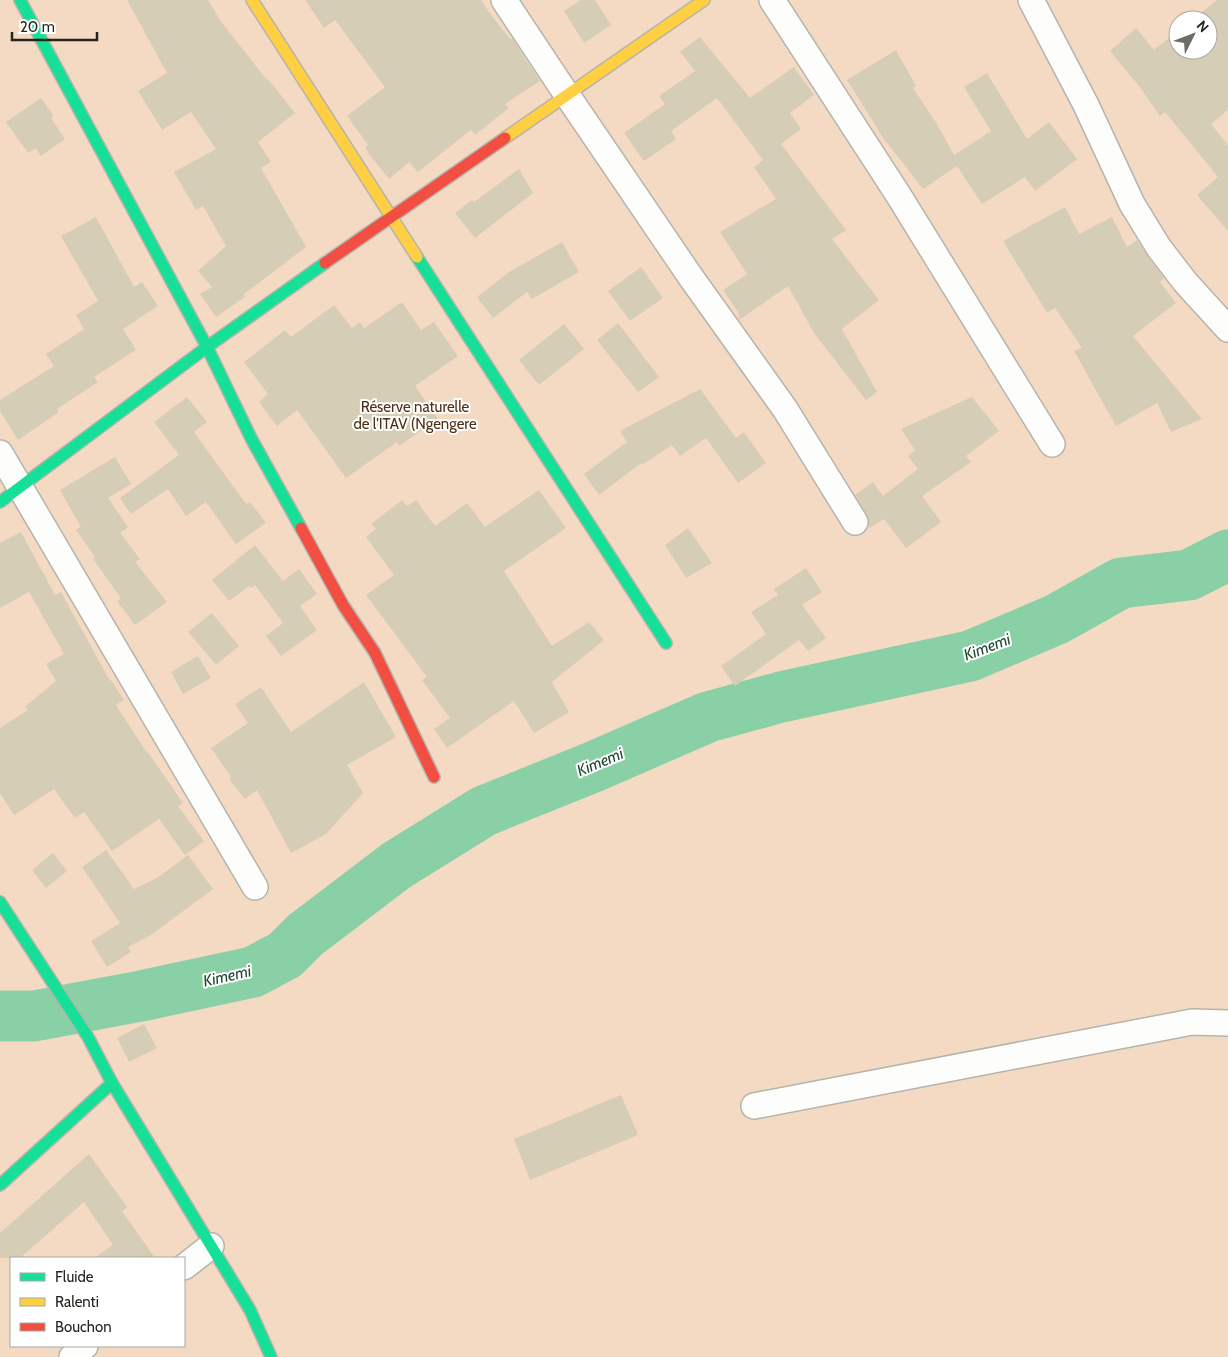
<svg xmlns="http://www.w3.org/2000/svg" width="1228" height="1357" viewBox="0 0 1228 1357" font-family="Cabin,sans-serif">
<rect width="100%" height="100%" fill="#f4f4eb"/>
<path fill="#f5dac3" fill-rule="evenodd" d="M0 0H1228V1357H0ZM1178 20H1208V50H1178ZM11 1258H184V1346H11Z"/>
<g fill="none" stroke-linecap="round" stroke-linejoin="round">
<path stroke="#8ad0a6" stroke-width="51" d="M0 1016H34L141 996 253 972 285 955 305 935 397 865 484 811 593 767 708 717 781 697 970 656 1057 619 1121 583 1189 575 1228 555"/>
</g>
<g fill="#d6cdb6">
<path d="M127 0H208L222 23 267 80 268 79 295 113 258 142 271 162 261 168 306 247 244 294 245 297 216 317 200 294 212 287 198 271 226 246 203 206 196 210 174 172 216 149 191 112 162 130 138 91 167 73Z"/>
<path d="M305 0H481L491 15 511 40 512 38 540 81 505 104 509 108 475 135 471 130 418 172 409 162 389 179 369 154 365 147 368 145 347 116 385 87 335 20 324 28Z"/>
<path d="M581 0H595L611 25 584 43 564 11Z"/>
<path d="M1217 0H1228V110L1211 124 1228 145V231L1197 195 1218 177 1165 112 1160 116 1139 86 1110 51 1136 28 1154 50 1178 31V50H1208V20H1192Z"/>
<path d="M700 37 750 98 794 67 814 95 790 113 801 129 781 144 846 230 832 239 879 300 842 329 877 392 866 400 814 333 788 286 739 320V313L723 290 747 274 720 232 776 199 754 167 763 160 717 98 671 131 676 139 644 161 624 133 665 104 659 96 695 71 680 52Z"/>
<path d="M896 50 916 86 913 88 937 124 954 155 991 131 964 87 987 73 1027 139 1049 122 1077 159 1035 191 1025 177 982 204 957 166 923 189 884 139 847 80Z"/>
<path d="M41 98 54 116 51 118 65 139 41 156 36 148 28 153 6 122Z"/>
<path d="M519 169 533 193 475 238 455 213 472 200 474 202Z"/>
<path d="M1065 207 1079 234 1112 217 1127 247 1137 240 1148 257 1164 278 1160 282 1176 303 1133 336 1202 419 1171 432 1157 403 1116 426 1074 351 1082 348 1055 308 1047 313 1003 241Z"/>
<path d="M96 217 134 287 142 282 158 306 123 329 136 350 94 377 98 382 57 409 59 412 18 440 0 411V400L54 366 46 354 84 329 76 315 98 301 61 236Z"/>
<path d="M562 242 579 272 532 299 527 292 493 318 477 297 509 272Z"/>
<path d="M641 267 663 298 630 321 608 291Z"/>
<path d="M402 302 421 330 434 322 458 356 415 386 438 419 399 446 397 442 346 478 297 410 277 426 259 402 268 394 244 362 285 330 291 337 334 305 352 328 360 322 364 328Z"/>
<path d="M618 323 659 377 638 392 597 340Z"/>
<path d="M564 324 584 349 539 385 519 360Z"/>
<path d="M700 389 736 438 744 432 766 463 738 483 706 438 680 456 672 445 642 465 641 463 599 495 584 474 627 442 620 431Z"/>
<path d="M187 397 207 422 194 432 246 504 250 502 266 523 236 544 206 502 186 516 168 489 131 514 120 498 179 455 154 422Z"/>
<path d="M972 397 999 431 966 456 971 462 922 496 941 522 906 548 884 519 870 528 868 526 869 521 867 515 855 495 873 482 883 496 918 469 908 456 915 450 901 429Z"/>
<path d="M115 457 131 484 108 498 128 527 120 533 140 559 135 562 167 602 135 625 117 601 121 598 93 559 95 557 76 530 81 527 60 490Z"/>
<path d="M539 490 566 528 504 571 552 646 589 622 604 640 552 682 569 712 534 733 514 701 447 748 434 729 450 718 422 680 427 677 366 595 394 575 366 537 376 529 371 524 402 500 407 506 416 500 435 526 467 503 485 527Z"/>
<path d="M688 528 712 563 686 578 665 545Z"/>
<path d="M21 532 55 595 61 592 110 681 111 680 124 700 116 705 147 753 148 752 183 803 178 806 204 841 185 855 159 819 112 851 84 812 75 818 54 789 14 815 0 793V728L28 710 25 707 56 681 46 664 64 654 29 592 0 608V543Z"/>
<path d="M255 545 283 581 299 569 317 594 300 606 317 630 281 656 266 636 283 623 255 585 251 588 249 586 229 601 212 580Z"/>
<path d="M806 568 822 592 802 605 826 638 808 651 799 640 735 686 721 666 766 634 751 612 778 595 774 589Z"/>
<path d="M212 613 239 646 216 665 188 632Z"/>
<path d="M198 656 211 678 183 694 171 672Z"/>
<path d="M364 682 396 737 347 765 363 793 326 834 291 853 257 790 245 799 229 779 231 777 211 748 248 723 235 704 261 687 291 732Z"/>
<path d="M106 850 134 889 157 878 188 855 213 889 151 935 128 947 131 952 107 967 91 941 120 923 82 867Z"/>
<path d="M53 853 67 871 46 888 32 870Z"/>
<path d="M144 1024 157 1048 129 1062 117 1038Z"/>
<path d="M621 1095 638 1135 530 1180 514 1139Z"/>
<path d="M89 1154 127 1207 122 1211 155 1258H94L113 1245 84 1202 20 1258H0V1233Z"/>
</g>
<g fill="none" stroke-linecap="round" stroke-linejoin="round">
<defs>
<g id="street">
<path d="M504 0 567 95 690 276 785 409 855 522"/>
<path d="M772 0 899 196 1052 444"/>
<path d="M1031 0 1086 105 1132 204 1159 248 1186 283 1228 329"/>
<path d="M0 453 255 887"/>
<path d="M754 1106 1192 1022 1228 1023"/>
<path d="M184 1267 211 1246"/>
<path d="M72 1357 85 1346"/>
</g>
<g id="fast">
<path d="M20 0 207 347 252 440 301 528"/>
<path d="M417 257 666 643"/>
<path d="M0 502 207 347 325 263"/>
<path d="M0 902 88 1037 112 1083 250 1310 271 1357"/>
<path d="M0 1185 112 1083"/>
</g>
<g id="slow">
<path d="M252 0 417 257"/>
<path d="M505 138 704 0"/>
</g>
<g id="jam">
<path d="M325 263 505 138"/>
<path d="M301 528 343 605 375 653 434 777"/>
</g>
</defs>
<use href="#street" stroke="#b4b4ad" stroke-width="28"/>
<use href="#fast" stroke="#b4b4ad" stroke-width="14"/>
<use href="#slow" stroke="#b4b4ad" stroke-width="14"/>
<use href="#jam" stroke="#b4b4ad" stroke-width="14"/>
<use href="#street" stroke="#fdfdfc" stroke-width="25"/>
<use href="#fast" stroke="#16e098" stroke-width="11"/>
<use href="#slow" stroke="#ffcf43" stroke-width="11"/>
<use href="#jam" stroke="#f24e42" stroke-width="11"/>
</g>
<g text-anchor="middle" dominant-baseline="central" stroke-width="4" stroke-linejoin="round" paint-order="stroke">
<g font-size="15" fill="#502f14" stroke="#fff">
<text x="415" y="407">Réserve naturelle<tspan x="415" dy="17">de l'ITAV (Ngengere</tspan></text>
</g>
<g font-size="16" font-style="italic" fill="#1d4730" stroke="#fff">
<text transform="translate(987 647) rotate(-21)">Kimemi</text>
<text transform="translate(600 762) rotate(-23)">Kimemi</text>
<text transform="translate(227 976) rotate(-13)">Kimemi</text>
</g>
</g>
<rect x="10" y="1257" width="175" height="90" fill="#ffffff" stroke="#a8a8a5"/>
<rect x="20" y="1273" width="25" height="8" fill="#16e098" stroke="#a8a8a5"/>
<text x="55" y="1282" font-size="15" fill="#25251f">Fluide</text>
<rect x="20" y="1298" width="25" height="8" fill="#ffcf43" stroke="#a8a8a5"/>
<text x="55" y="1307" font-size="15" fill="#25251f">Ralenti</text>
<rect x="20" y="1323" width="25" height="8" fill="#f24e42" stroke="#a8a8a5"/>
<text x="55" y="1332" font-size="15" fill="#25251f">Bouchon</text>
<g transform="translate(1193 35) rotate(48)"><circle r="24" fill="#ffffff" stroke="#a8a8a5"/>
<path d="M0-4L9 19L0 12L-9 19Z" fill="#6d6d66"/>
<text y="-8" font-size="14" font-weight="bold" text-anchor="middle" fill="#25251f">N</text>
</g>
<path d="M12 32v8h85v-8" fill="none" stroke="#25251f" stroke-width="2.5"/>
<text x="20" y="32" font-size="15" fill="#25251f" stroke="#ffffff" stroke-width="4" paint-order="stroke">20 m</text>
</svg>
